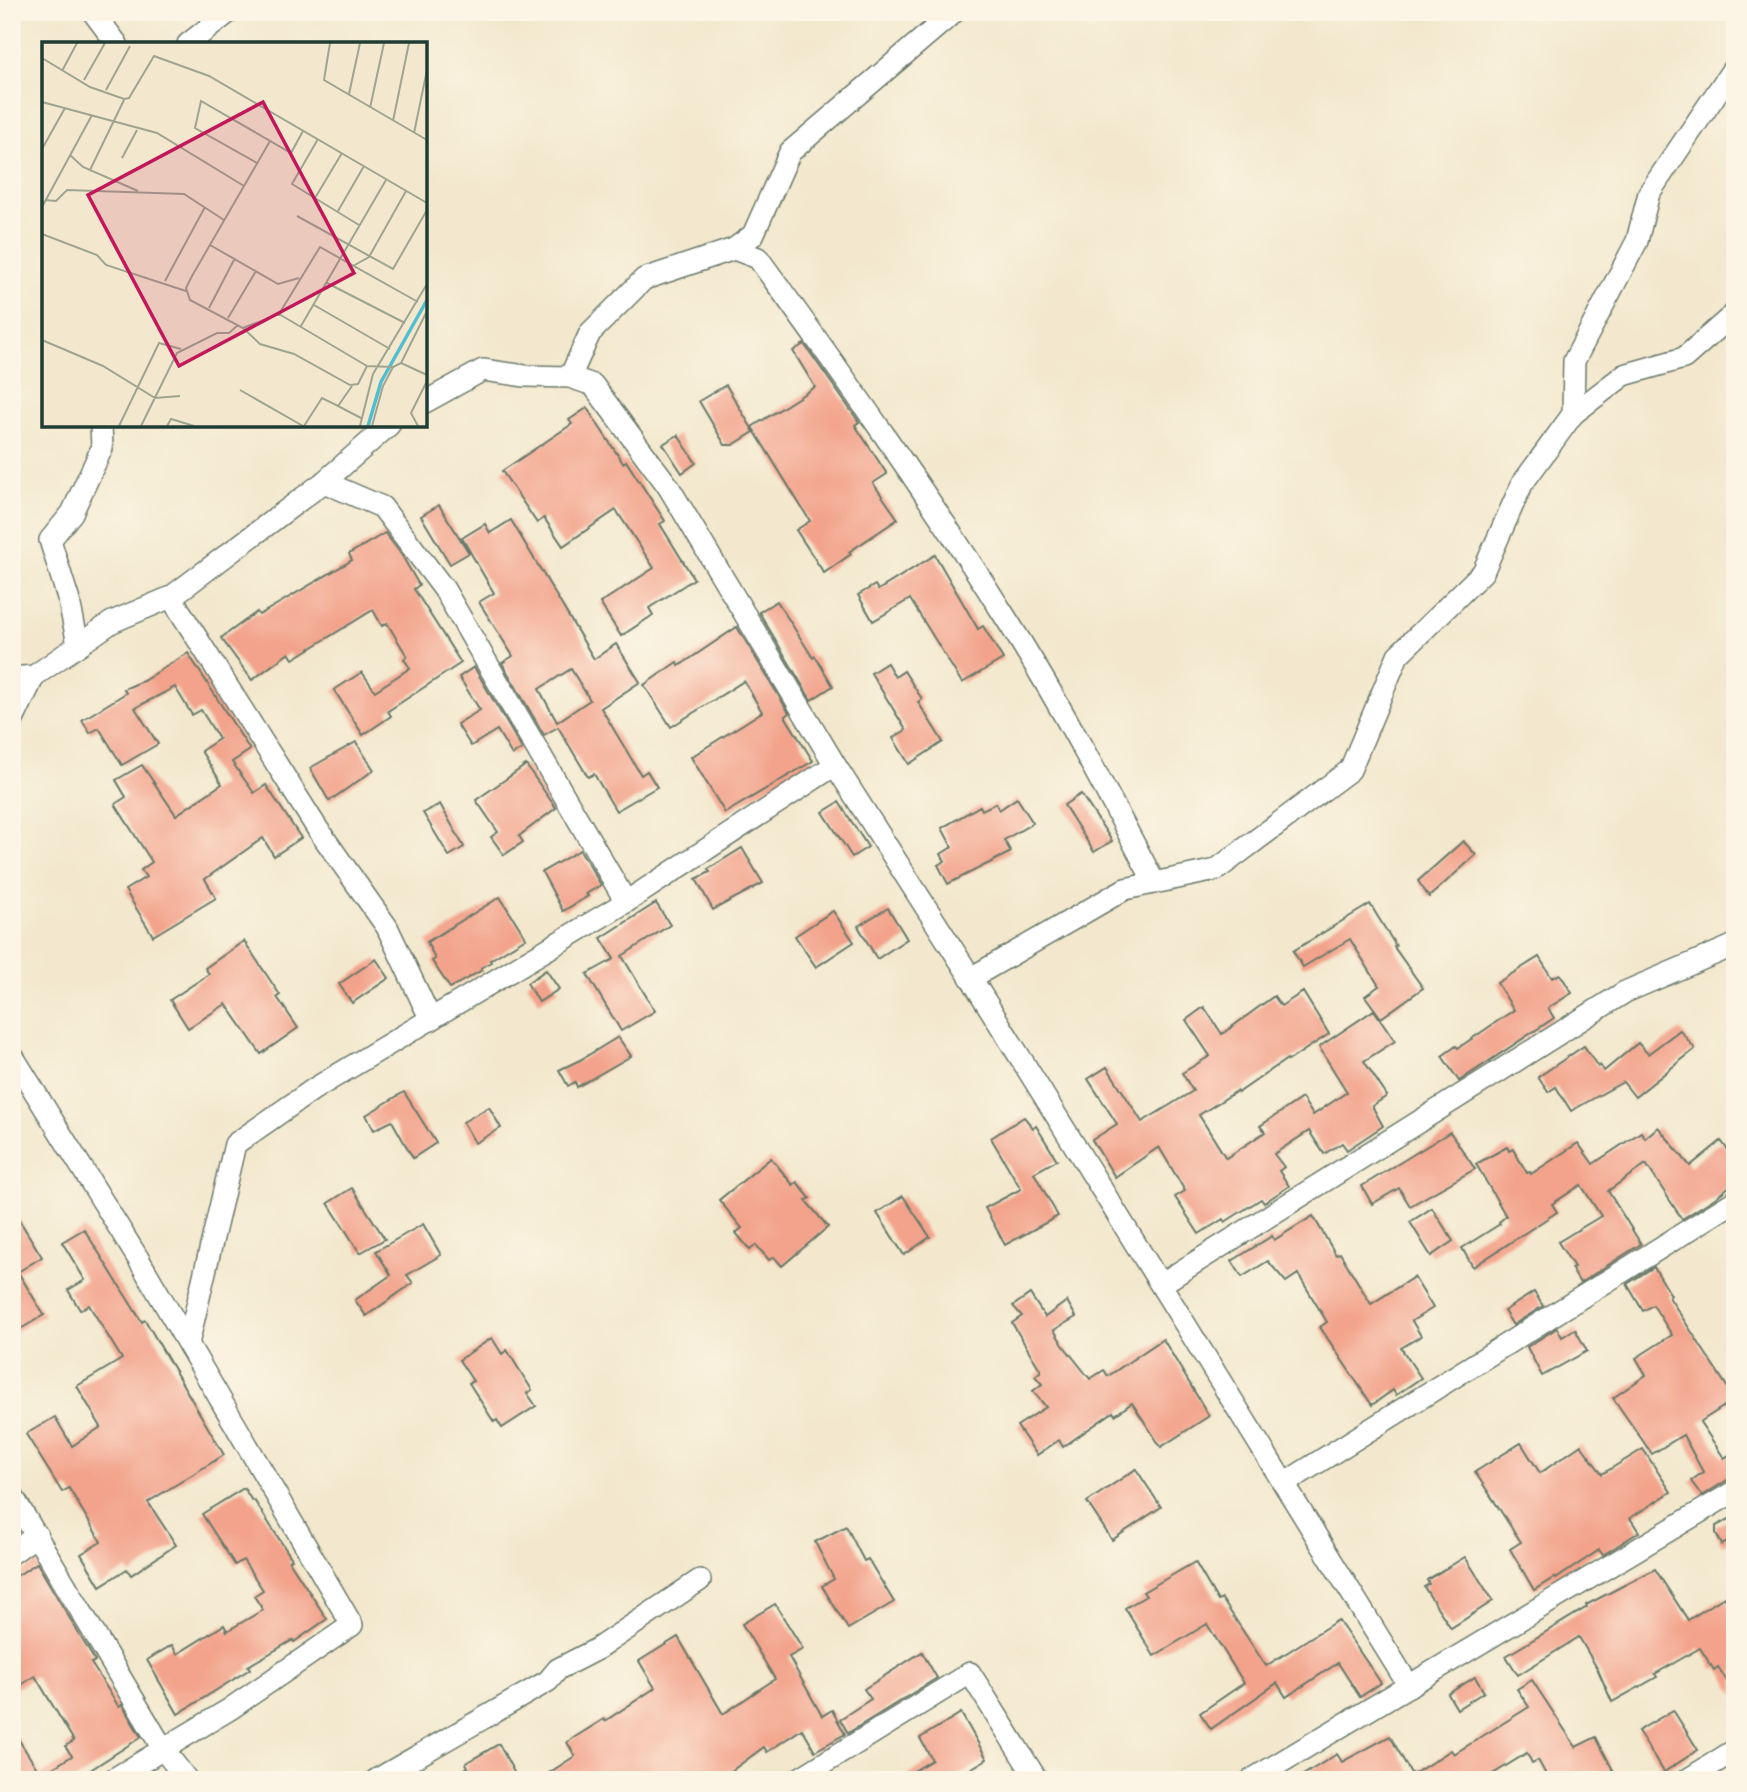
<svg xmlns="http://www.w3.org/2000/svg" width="1747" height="1792" viewBox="0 0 1747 1792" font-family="'Sorts Mill Goudy',serif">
<rect width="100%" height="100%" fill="#fcf5e5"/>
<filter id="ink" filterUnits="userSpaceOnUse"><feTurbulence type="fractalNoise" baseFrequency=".0143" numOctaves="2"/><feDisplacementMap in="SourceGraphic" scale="14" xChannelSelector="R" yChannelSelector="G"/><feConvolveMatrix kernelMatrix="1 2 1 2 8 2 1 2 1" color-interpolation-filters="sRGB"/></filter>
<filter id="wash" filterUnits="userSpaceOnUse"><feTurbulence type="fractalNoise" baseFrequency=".00686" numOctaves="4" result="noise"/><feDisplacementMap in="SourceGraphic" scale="28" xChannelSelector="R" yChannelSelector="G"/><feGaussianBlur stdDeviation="1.57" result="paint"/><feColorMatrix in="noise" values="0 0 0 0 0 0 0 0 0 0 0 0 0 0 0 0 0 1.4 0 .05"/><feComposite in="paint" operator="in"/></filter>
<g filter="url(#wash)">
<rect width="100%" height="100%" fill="#f3e8cd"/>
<g id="blocks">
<g fill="#f3a38b" fill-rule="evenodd">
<path d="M804 344 859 422 855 425 887 474 873 483 898 519 849 552 851 554 824 573 796 530 810 521 752 427 815 387 793 351Z"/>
<path d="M726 385 754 432 733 445H725L699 401Z"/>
<path d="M587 408 623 463 626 461 665 521 660 524 694 579 649 608 653 615 621 636 600 603 654 568 616 510 563 546 544 518 537 523 502 471 572 424 569 420Z"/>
<path d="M678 435 696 463 682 473 663 444Z"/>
<path d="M439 505 469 553 450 564 421 516Z"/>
<path d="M511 520 594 659 616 644 640 682 601 708 641 775 647 771 657 787 616 811 594 774 588 777 558 727 544 735 502 663 513 656 479 602 494 593 462 538 485 524 490 533ZM571 669 590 700 557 722 539 689Z"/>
<path d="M385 533 401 554 419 585 414 589 461 663 388 711 391 716 363 735 334 690 362 672 375 691 410 668 404 659 407 656 387 623 382 626 373 610 293 659 289 653 252 680 221 638 257 612 259 615 352 560 349 554Z"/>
<path d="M935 555 978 629 983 626 1003 659 962 683 910 599 873 621 858 595 875 585 878 590Z"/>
<path d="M777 601 813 658 815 656 833 686 811 700 759 612Z"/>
<path d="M737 627 789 713 785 716 813 761 725 813 691 757 762 712 744 681 671 727 644 685 677 662 679 666Z"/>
<path d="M188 653 250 750 232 762 254 793 266 785 301 838 274 856 263 838 205 879 216 898 153 936 125 890 146 877 141 870 152 862 115 804 126 797 116 780 142 765 176 815 222 784 201 751 219 739 201 710 192 715 175 687 135 708 158 744 122 765 99 728 90 733 82 720 126 693 124 689 143 681Z"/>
<path d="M887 663 895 677 904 671 922 699 918 702 943 742 909 764 893 738 906 730 871 673Z"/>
<path d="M474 667 522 749 512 755 497 730 471 746 457 724 480 710 459 677Z"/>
<path d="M356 742 374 770 329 801 310 768Z"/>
<path d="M526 765 556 808 519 836 523 842 504 855 491 837 498 832 476 800Z"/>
<path d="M1081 794 1112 841 1094 852 1064 805Z"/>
<path d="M1017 798 1033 823 1004 840 1011 852 948 884 938 865 945 861 941 854 952 847 942 828 980 806 982 810 996 803 999 810Z"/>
<path d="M839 802 868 847 852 857 823 812Z"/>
<path d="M440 804 464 847 449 856 423 813Z"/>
<path d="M1463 841 1476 855 1429 897 1418 881Z"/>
<path d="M742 848 763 883 713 910 696 879 710 872 708 869Z"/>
<path d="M580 850 601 885 586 894 588 896 563 911 542 872Z"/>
<path d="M500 897 526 938 490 960 491 962 481 968 482 970 450 988 432 961 435 959 427 942Z"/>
<path d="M656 903 670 925 622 956 655 1011 621 1031 587 974 614 959 601 938Z"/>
<path d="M1370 904 1396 946 1394 947 1423 988 1381 1018 1365 996 1379 986 1350 939 1303 967 1293 951Z"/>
<path d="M888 908 907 939 877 959 858 926Z"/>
<path d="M833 911 854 942 816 967 795 936Z"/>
<path d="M244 941 280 995 277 997 298 1028 261 1054 226 1004 188 1028 170 1000 209 974 205 968Z"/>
<path d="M1539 957 1552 978 1560 974 1572 993 1548 1008 1554 1018 1459 1081 1442 1056 1456 1046 1458 1048 1514 1010 1497 983Z"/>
<path d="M376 959 389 978 352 1003 339 984Z"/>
<path d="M546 970 559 989 539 1002 527 983Z"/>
<path d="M1303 992 1329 1034 1288 1061 1287 1059 1238 1093 1237 1091 1199 1115 1226 1158 1265 1132 1260 1126 1302 1098 1313 1115 1347 1092 1319 1047 1374 1010 1395 1041 1364 1061 1387 1096 1372 1106 1383 1126 1347 1150 1342 1143 1324 1154 1309 1131 1274 1154 1284 1167 1279 1171 1289 1186 1264 1203 1261 1199 1225 1222 1223 1219 1199 1234 1175 1197 1185 1191 1159 1147 1115 1177 1092 1140 1117 1124 1088 1079 1107 1067 1142 1122 1193 1091 1182 1073 1210 1056 1186 1020 1204 1007 1222 1034 1274 996 1281 1006Z"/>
<path d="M1680 1030 1695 1049 1635 1097 1623 1082 1571 1111 1556 1087 1548 1092 1538 1077 1584 1046 1598 1067 1600 1065 1604 1071 1638 1043 1648 1054Z"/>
<path d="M618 1037 631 1056 577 1087 575 1082 568 1086 559 1070 580 1060Z"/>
<path d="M404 1092 436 1143 413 1158 392 1121 374 1130 366 1115Z"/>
<path d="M489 1107 501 1128 475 1143 463 1122Z"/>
<path d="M1024 1117 1033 1128 1036 1126 1057 1160 1034 1173 1058 1216 1005 1245 985 1208 1021 1189 991 1138Z"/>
<path d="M1658 1127 1690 1166 1721 1141 1735 1159V1182L1715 1198 1682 1219 1646 1164 1608 1191 1641 1244 1580 1283 1571 1268 1574 1267 1558 1242 1601 1216 1581 1185 1552 1204 1557 1212 1473 1267 1462 1248 1500 1224 1499 1222 1506 1216 1476 1164 1507 1147 1509 1151 1513 1149 1527 1173 1530 1172 1531 1174 1578 1143 1593 1164 1641 1132 1645 1138Z"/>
<path d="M1450 1132 1475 1169 1410 1206 1399 1188 1372 1204 1362 1186Z"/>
<path d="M771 1158 793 1185 797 1182 810 1198 806 1201 828 1227 782 1266 774 1257 769 1260 756 1245 750 1250 736 1233 742 1228 719 1200Z"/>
<path d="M352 1188 385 1239 360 1253 328 1203Z"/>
<path d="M903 1196 930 1237 904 1255 877 1213Z"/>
<path d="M12 1208 42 1257 18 1272 44 1315 12 1334Z"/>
<path d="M1432 1208 1453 1241 1431 1256 1410 1222Z"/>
<path d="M1313 1216 1336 1255 1340 1253 1371 1304 1414 1277 1433 1308 1412 1321 1421 1336 1401 1348 1421 1378 1396 1395 1393 1390 1372 1405 1320 1327 1327 1322 1298 1274 1286 1282 1268 1261 1242 1277 1232 1261 1272 1236 1274 1240Z"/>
<path d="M423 1224 441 1255 407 1275 413 1283 366 1316 355 1300 391 1275 376 1251Z"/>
<path d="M84 1229 142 1322 145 1320 224 1455 148 1502 176 1545 131 1575 127 1569 100 1586 81 1554 101 1542 69 1488 62 1492 26 1434 55 1417 72 1446 101 1427 77 1386 122 1359 89 1305 80 1310 68 1290 85 1280 62 1242Z"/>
<path d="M1654 1267 1671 1295 1669 1297 1735 1399 1700 1422 1724 1458 1735 1452V1475L1702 1496 1691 1481 1703 1472 1683 1435 1652 1454 1613 1398 1646 1375 1636 1358 1672 1335 1653 1305 1643 1311 1627 1284Z"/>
<path d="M1534 1292 1543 1306 1513 1325 1504 1311Z"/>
<path d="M1030 1294 1045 1317 1067 1301 1076 1317 1054 1330 1063 1345 1090 1379 1104 1370 1108 1376 1163 1339 1209 1416 1161 1447 1132 1403 1115 1415 1113 1412 1063 1447 1059 1440 1037 1455 1017 1426 1046 1407 1033 1391 1042 1384 1035 1376 1041 1371 1012 1323 1022 1316 1013 1306Z"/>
<path d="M1557 1328 1562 1337 1575 1329 1587 1351 1542 1376 1527 1347Z"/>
<path d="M492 1338 502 1354 507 1350 520 1371 532 1390 527 1393 536 1406 502 1428 497 1420 494 1422 469 1383 473 1381 459 1360Z"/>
<path d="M1521 1443 1540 1473 1581 1445 1602 1474 1643 1449 1671 1492 1630 1518 1639 1532 1603 1555 1599 1550 1556 1579 1555 1577 1534 1590 1510 1549 1521 1542 1475 1472Z"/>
<path d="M1136 1469 1161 1507 1112 1540 1087 1502Z"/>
<path d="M244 1488 252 1501 254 1500 292 1559 289 1561 327 1619 294 1642 293 1640 248 1666 250 1669 178 1714 147 1660 172 1645 177 1654 224 1625 227 1631 263 1610 254 1596 263 1590 243 1560 235 1565 202 1514Z"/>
<path d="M1735 1516V1538L1722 1545 1716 1533V1526Z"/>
<path d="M846 1526 864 1561 868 1559 894 1602 848 1629 822 1586 834 1579 815 1542Z"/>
<path d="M1465 1557 1493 1601 1451 1628 1424 1587 1429 1584 1427 1580Z"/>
<path d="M1195 1562 1218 1601 1222 1599 1266 1666 1338 1620 1381 1683 1360 1697 1338 1663 1286 1697 1277 1683 1211 1729 1200 1713 1244 1683 1207 1624 1154 1656 1125 1608 1146 1596 1143 1592Z"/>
<path d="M37 1563 95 1661 91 1663 119 1707 122 1705 141 1737 75 1780H12V1729L41 1775 72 1756 65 1746 74 1741 35 1676 12 1691V1579Z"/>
<path d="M1655 1569 1688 1620 1724 1597 1735 1613V1694L1718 1667 1714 1670 1700 1648 1655 1674 1657 1677 1612 1702 1598 1670 1579 1637 1518 1675 1506 1656 1587 1607 1586 1605Z"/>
<path d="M775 1604 803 1649 789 1657 822 1716 832 1710 845 1734 815 1751 802 1729 767 1752 764 1747 719 1780H538L575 1756 567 1742 604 1719 605 1721 655 1688 639 1661 678 1637 723 1714 775 1679 742 1624Z"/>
<path d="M922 1652 937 1678 848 1733 840 1719 871 1699 864 1689Z"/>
<path d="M1475 1677 1484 1692 1457 1709 1448 1694Z"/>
<path d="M1532 1680 1576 1747 1596 1737 1618 1780H1549L1538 1760 1532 1763 1527 1753 1483 1780H1295L1337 1754 1342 1762 1390 1736 1412 1775 1451 1750 1454 1754 1529 1707 1517 1689Z"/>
<path d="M1673 1710 1698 1750 1664 1772 1638 1731Z"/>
<path d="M961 1713 987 1759 952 1780H899L932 1760 920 1738Z"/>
<path d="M499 1744 518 1780H446L468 1767 466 1763Z"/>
</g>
</g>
</g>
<g filter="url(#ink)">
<use href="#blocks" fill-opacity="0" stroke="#69796a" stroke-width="2"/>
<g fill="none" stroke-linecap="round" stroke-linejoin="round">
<defs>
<g id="street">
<path d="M93 12 117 44"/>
<path d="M188 44 229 12"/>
<path d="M734 249 758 258C843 375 927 493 1004 615 1059 701 1107 792 1154 882"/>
<path d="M570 377 590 333 644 279 734 249 753 235 790 152 954 12"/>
<path d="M425 402 483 370 525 376 570 377 593 385 668 486 835 765 971 978 1409 1686"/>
<path d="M1573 414 1624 375 1684 358 1735 313"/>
<path d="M324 482 382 507 444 589 626 902"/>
<path d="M171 597 317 828 387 927 431 1020"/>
<path d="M78 644 69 601 50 540 72 513 102 448 101 425"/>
<path d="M12 678 34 676 112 622 171 597 324 482 389 425"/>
<path d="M12 722 34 676"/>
<path d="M971 978 1125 889 1216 870 1350 770 1398 655 1483 572 1522 484 1573 414 1574 361 1637 241 1649 193 1735 66"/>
<path d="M12 1055 139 1260 352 1625 230 1709 112 1780"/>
<path d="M1161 1284 1625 992 1735 945"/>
<path d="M188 1344 235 1144 314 1089 626 902 835 765"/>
<path d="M1285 1483 1735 1201"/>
<path d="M12 1495 163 1749 187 1780"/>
<path d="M12 1553 37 1535"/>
<path d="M376 1780 548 1681 558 1669 597 1649 700 1580"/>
<path d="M797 1780 970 1673 1037 1780"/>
<path d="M1251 1780 1735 1491"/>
<path d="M1687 1780 1735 1750"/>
</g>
</defs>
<use href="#street" stroke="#69796a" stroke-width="24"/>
<use href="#street" stroke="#fff" stroke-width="21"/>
</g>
</g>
<g transform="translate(42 42)">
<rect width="385" height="385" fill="#f3e8cd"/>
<path fill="none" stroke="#53becf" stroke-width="3.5" d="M326 384 339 340 385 258"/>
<path fill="none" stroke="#9ea490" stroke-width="2" d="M288 1 282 38 385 98M0 16 48 45 82 57 87 56 112 14 167 34 385 161M20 29 35 1M42 38 63 1M64 48 88 4M307 52 318 1M0 60 115 91 202 144M328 66 342 1M351 79 367 1M372 91 385 28M276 97 250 142 317 183M228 99 150 234 144 246 148 258 201 286 218 302 252 312 308 343 316 342 325 324 351 325M0 107 23 66M28 113 41 125 96 149M80 116 95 88M215 121 153 86 159 59 249 111 261 89M48 128 82 58M273 156 300 111M3 158 14 159 25 148 142 152 182 178M0 165 50 73M296 169 322 124M255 174 351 227 385 168M0 192 55 213 64 223 144 249M168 203 236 242 257 236M311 224 327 215 364 149M123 239 163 165M285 241 363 281M272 263 348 307M167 266 193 216M385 269 359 321 385 333M237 272 325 324M186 276 214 229M259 284 344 138M201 286 237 272 278 205 376 260M0 298 61 324 113 356 138 354M198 348 261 384M296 364 319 376M77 384 117 301 139 307M99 384 135 311 175 291H187L196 283M125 384 129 377 152 384M262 384 280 356 296 364 310 344M318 384 331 332 385 242M330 384 341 344 351 325 359 321M376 384 369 371 385 339"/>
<path fill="#c2185b" fill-opacity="0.15" stroke="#c2185b" stroke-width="3.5" d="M221 60 312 231 137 324 46 153Z"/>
<rect width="385" height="385" fill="none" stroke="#1f3d34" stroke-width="3.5"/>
</g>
<rect width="1747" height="1792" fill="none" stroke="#fcf5e5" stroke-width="42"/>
</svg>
